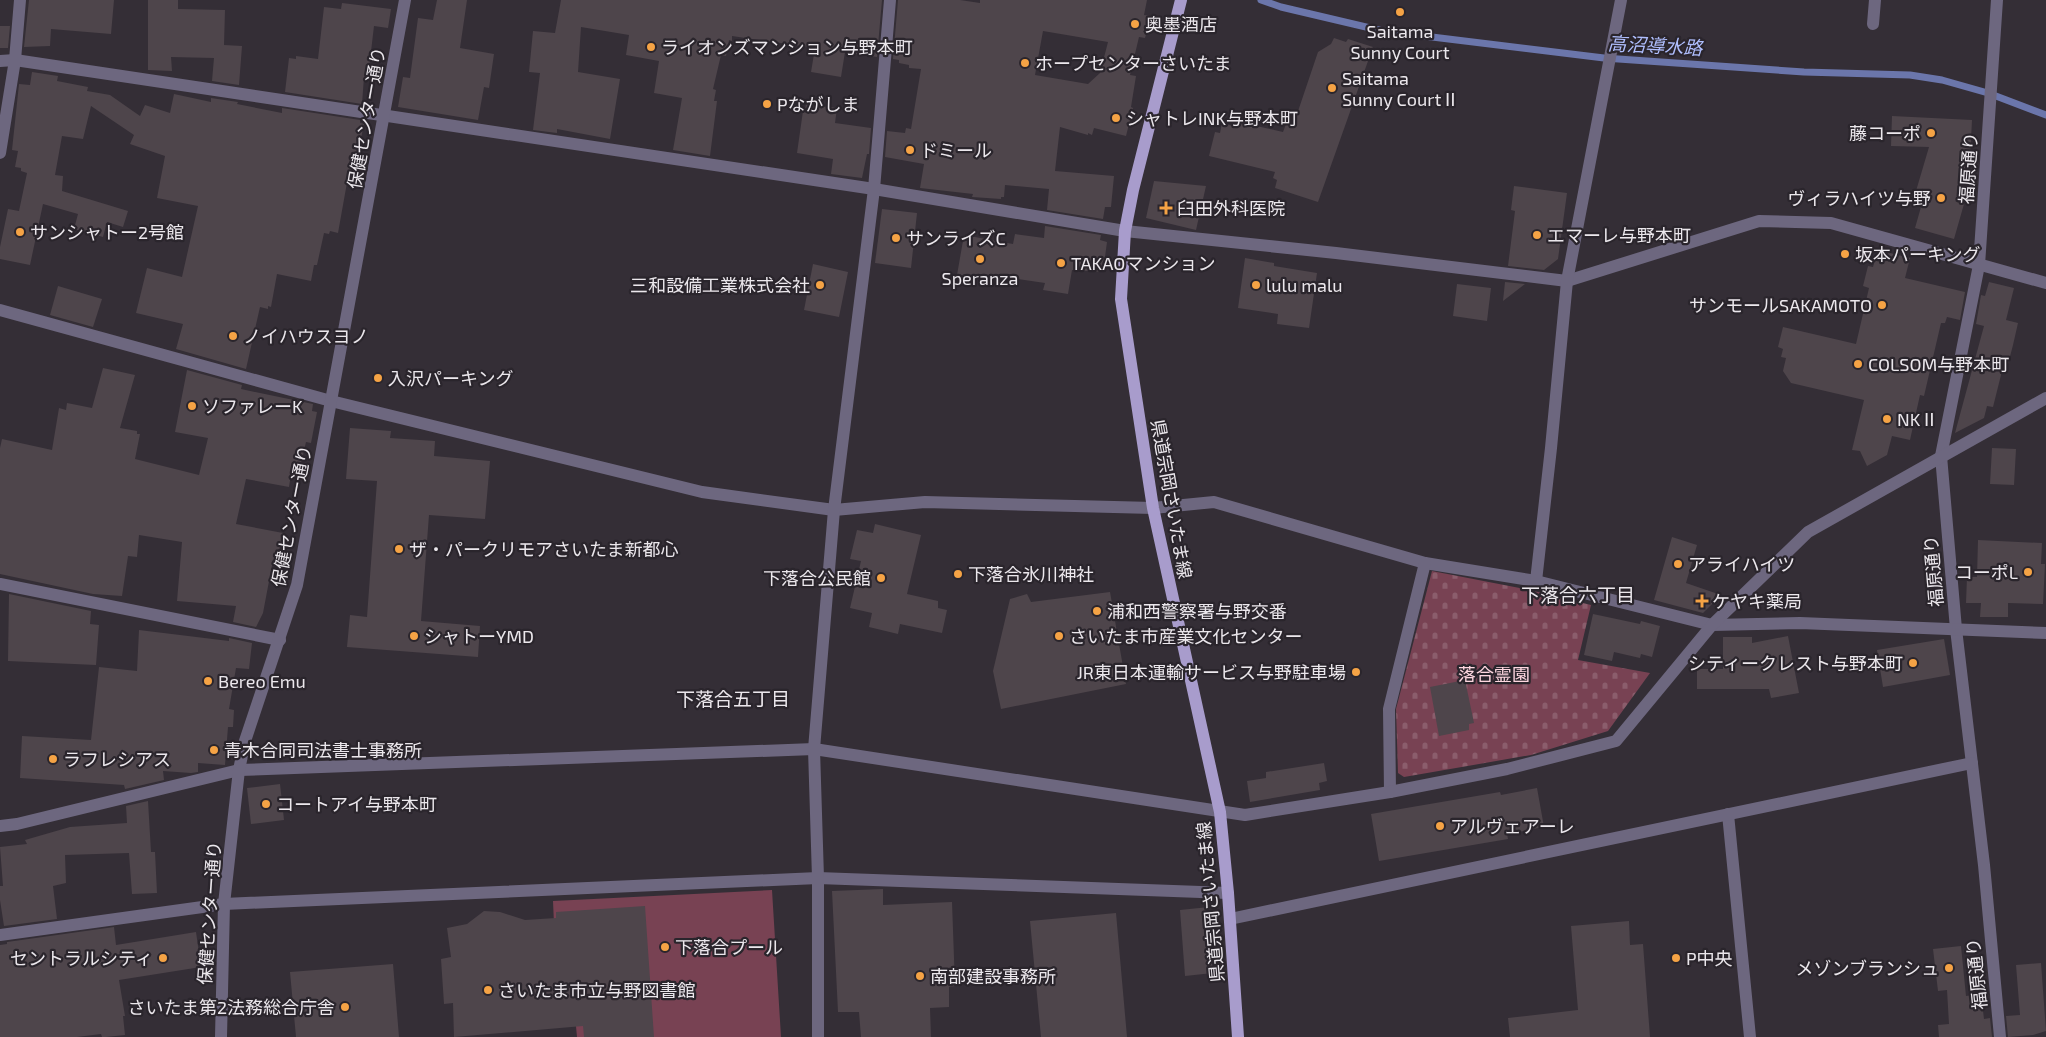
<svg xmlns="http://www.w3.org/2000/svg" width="2046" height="1037" viewBox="0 0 2046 1037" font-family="'Exo 2','Noto Sans JP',sans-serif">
<defs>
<pattern id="cemetery-stones" width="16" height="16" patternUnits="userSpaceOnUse" patternTransform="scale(1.25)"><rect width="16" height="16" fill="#784253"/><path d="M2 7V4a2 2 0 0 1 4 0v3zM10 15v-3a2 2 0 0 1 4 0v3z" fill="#8b5d6c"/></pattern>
</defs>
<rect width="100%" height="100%" fill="#342e36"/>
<path fill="url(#cemetery-stones)" d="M1432 571 1530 590 1591 605 1578 660 1650 673 1608 731 1531 755 1404 777 1398 773 1396 709Z"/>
<path fill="#784253" d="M772 890 781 1037H577L573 994 557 993 553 901Z"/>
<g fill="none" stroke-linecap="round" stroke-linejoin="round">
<path stroke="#6b76ab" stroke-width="7" d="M1261 0 1281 7 1383 31 1604 58 1804 72 1910 75 1942 80 1988 93 2046 115"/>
</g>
<g fill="#4e454b" fill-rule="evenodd">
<path d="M29 0H114L111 34 51 29 50 46 24 47Z"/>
<path d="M148 0H178V9L225 10 224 45 242 46 239 85 212 81 214 58 171 57 172 71 148 70Z"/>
<path d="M437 0H467L460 48 494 54 489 88 484 87 478 120 398 107 403 77 410 78 418 18 433 20Z"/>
<path d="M561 0H882L877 57 845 52 841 77 811 72 815 48 732 36V41L729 40 726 56 721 55 713 89 716 90 714 101H717L710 156 673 150 682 98 654 93 659 61 626 55 629 35 581 27 578 72 620 79 610 139 557 129V133L533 130 540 73 529 72 533 31 555 33Z"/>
<path d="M898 0H960L980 3V0H1147L1144 15 1151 16 1145 38 1139 37 1130 75 1136 76 1131 107 1133 108 1126 136 1094 128 1092 135 1088 133V135L1060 127 1055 171 1114 176 1111 207H1105L1103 219 1047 210 1049 189 1005 185 1004 197H1001V199L972 197 973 194 920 188 924 164 885 157 887 131 905 133 906 128 911 129 921 69 909 68V65L899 63V60L893 59ZM1043 31 1108 42 1100 73 1088 84 1035 75Z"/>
<path d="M342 3 391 9 388 28 374 26 368 77H364L362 104 285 92 289 58 296 59V56L318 59 324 7 341 9Z"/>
<path d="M0 26H10L8 48H0Z"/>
<path d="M1334 38 1346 42 1348 39 1373 47 1318 202 1275 188 1277 180 1273 178 1275 172 1209 156 1215 132 1220 133 1222 123 1233 126 1234 121 1283 132 1286 124 1293 126 1318 52 1331 44Z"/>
<path d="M32 72 58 76 57 81 88 87 87 91 110 95 140 116 145 105 170 113 174 94 211 102V98L238 102 237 104 282 113V108L360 120V123L364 124 353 178 348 177 338 233 330 231 329 234 324 233 317 265H314L311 281 277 274 271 307 268 306V309L260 307 246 369 176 349 183 324 136 313 147 268 182 277 198 206 157 198 165 156 130 144 134 135 91 106 83 139 62 136 55 175 63 176 62 191 128 211 123 227 107 222 103 237 74 229 78 214 43 204 30 265 0 259V247L8 209 19 211 27 173 21 171V168L15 167 18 151 12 150 19 84 30 85Z"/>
<path d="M806 104 837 108 835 123 871 128 869 154H867L862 178 831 174 833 159 797 153 803 111H805Z"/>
<path d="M1892 116 1972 120 1970 159 1957 202 1964 204 1954 239 1915 228 1925 193 1916 191 1929 147 1891 146Z"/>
<path d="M1154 181 1206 186 1196 230 1146 218Z"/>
<path d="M1514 186 1567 193 1558 259 1544 270 1508 266 1515 211 1511 210Z"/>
<path d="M882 209 917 213 911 268 875 263Z"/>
<path d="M1045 226 1101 235 1100 240 1107 242 1103 272 1072 270 1068 294 1043 290 1045 283 997 276 996 282 957 275 964 235 1013 244 1015 234 1044 238Z"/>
<path d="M1878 250 1910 258 1905 278 1965 292 1960 320 1947 317 1945 323H1941L1924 396 1920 395 1910 440 1892 436 1887 455 1867 466 1860 451 1852 450 1864 400 1791 383 1783 371 1786 358 1781 357 1783 349 1778 347 1783 327 1856 344 1869 288 1863 286 1868 266 1873 267Z"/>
<path d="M1245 258 1274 263V266L1317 273 1309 328 1277 324 1278 314 1238 308Z"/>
<path d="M813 264 848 272 839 317 804 310Z"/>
<path d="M1505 282 1525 284 1503 301Z"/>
<path d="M1989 282 2014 288 2006 320 2018 323 2013 345 2007 368 2003 367 1993 407 1987 406 1984 418 1955 433 1984 326 1976 324 1981 295 1985 296Z"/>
<path d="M1457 284 1491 288 1487 321 1453 316Z"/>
<path d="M58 286 102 299 93 327 50 315Z"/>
<path d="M103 368 135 375 120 428 137 431V434H140L135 459 199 475 208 438 175 432 187 370 242 385 241 389 313 404 312 411 317 412 311 443 306 442 300 468 292 467 289 487 246 479 236 524 283 533 277 561 273 560 263 613 256 627 233 622 236 606 177 601 182 542 139 535 137 557 128 556 122 596 93 594 0 574V448L2 439 52 450 59 408 66 410 67 403 92 408Z"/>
<path d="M350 428 391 431 390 438 435 441 434 456 490 461 485 519 429 515 421 621 480 626 478 657 347 647 350 615 367 617 377 481 346 479Z"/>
<path d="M1992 448 2016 449 2014 485 1990 484Z"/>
<path d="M875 524 921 535 907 594 938 601V608L947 610 942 633 900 624 898 634 869 627 872 613 850 608 861 561 850 559 857 530 873 533Z"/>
<path d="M1672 537 1697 545 1686 583 1721 595 1703 613 1654 600Z"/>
<path d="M1978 540 2042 543 2041 564H2045L2043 604 2008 603V617H1980L1981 603H1966L1967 577H1977Z"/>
<path d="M1110 592 1126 684 1001 709 993 671 1010 599 1027 594 1031 602Z"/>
<path d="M9 594 91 611 90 624 99 625 96 665 8 661Z"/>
<path d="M1593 614 1640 624 1641 621 1660 626 1652 657 1641 654 1640 658 1614 652 1612 661 1584 655Z"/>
<path d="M139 630 229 641V638L252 643 249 669 236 668 229 709 234 710 233 727H228L225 765 198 763V772L191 773 163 771 164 780 125 789 124 785 20 778 22 736 91 740 99 667 137 671Z"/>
<path d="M1788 636 1799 693 1771 698 1769 689H1697V669H1723V637H1752V643Z"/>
<path d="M1944 639 1950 675 1883 687 1877 650Z"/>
<path d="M1465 680 1474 723 1469 724V730L1439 736 1430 687Z"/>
<path d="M1324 763 1327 781 1319 783 1320 790 1250 802 1247 781 1266 778V772Z"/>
<path d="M280 784 284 820 251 824 247 788Z"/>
<path d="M1537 788 1544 827 1507 834 1508 839 1379 861 1371 814 1500 792 1501 795Z"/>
<path d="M148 801 151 852H155L157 893 132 894 129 853 65 855 66 883 53 886 57 919 4 926 0 900V886H3L0 847 27 844 25 840 70 827 127 823 126 806Z"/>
<path d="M883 889V905L952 902 955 986 949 987V1007L930 1008 931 1037H861L859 1012H838L832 891Z"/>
<path d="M645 906 654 1037H584L583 1026 454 1037 453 1003 444 1004 441 959 451 957 447 928 467 924 484 911 500 912 525 920 556 918V912Z"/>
<path d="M1209 907 1213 973 1185 976 1180 910Z"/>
<path d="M1116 913 1127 1037H1041L1030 921Z"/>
<path d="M1629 921 1630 945 1643 944 1650 1037H1510L1508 1018 1578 1010 1571 926Z"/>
<path d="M114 927 116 945 196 932 201 967 119 980 125 1016H123L125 1035 106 1037H102L101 1034 77 1037H0V945L7 944V942Z"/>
<path d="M1961 946 1966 996 1981 994 1984 1019 1990 1018 1992 1037H1939L1938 1025 1949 1024 1947 990 1938 991 1933 949Z"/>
<path d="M2041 963 2046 1031 2033 1035 2008 1037 2006 1016 2020 1015 2016 965Z"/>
<path d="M393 964 399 1037H296L290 972Z"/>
</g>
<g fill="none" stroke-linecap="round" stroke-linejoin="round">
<g stroke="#6d677f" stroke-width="12">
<path d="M1997 0 1979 265 1941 456 1956 629 1984 865 2000 1037"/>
<path d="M1873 24 1875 0"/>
<path d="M0 61 15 60 874 189 1125 231 1336 253 1567 281 1759 221 1831 223 2046 283"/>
<path d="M0 153 15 60 20 0"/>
<path d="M0 310 331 401 702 492 834 510 925 502 1153 508 1214 502 1425 563 1536 581 1712 625 1800 623 2046 633"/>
<path d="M1536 581 1551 448 1567 281 1621 0"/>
<path d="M0 584 280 640"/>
<path d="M1390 792 1389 709 1425 563"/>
<path d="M1728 814 1750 1037"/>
<path d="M0 826 17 824 239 770 814 749 1245 815 1390 792 1507 769 1616 741 1712 625 1808 532 2046 398"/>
<path d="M1230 919 1972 763"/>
<path d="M0 935 224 904 818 878 1228 893"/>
<path d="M221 1037 224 904 239 770 245 741 297 585 405 0"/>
<path d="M818 1037V878L814 749 834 510 874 189 890 0"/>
</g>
<path stroke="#a89ccc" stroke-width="12" d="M1181 0 1133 190 1125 231 1121 299 1153 508 1220 812 1228 893 1238 1037"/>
</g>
<g fill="#f5a345" stroke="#2a252c" stroke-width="2">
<circle cx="1400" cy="12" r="5"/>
<circle cx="1135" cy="24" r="5"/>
<circle cx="651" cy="47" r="5"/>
<circle cx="1025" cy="63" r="5"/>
<circle cx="1332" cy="88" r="5"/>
<circle cx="767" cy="104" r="5"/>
<circle cx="1116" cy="118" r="5"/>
<circle cx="1931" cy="133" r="5"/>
<circle cx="910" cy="150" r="5"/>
<circle cx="1941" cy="198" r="5"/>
<path d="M1163.5 200.5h5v5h5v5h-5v5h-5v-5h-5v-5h5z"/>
<circle cx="20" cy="232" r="5"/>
<circle cx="1537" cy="235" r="5"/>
<circle cx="896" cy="238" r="5"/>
<circle cx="1845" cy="254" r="5"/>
<circle cx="980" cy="259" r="5"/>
<circle cx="1061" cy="263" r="5"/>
<circle cx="820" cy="285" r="5"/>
<circle cx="1256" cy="285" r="5"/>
<circle cx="1882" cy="305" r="5"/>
<circle cx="233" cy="336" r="5"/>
<circle cx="1858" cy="364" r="5"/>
<circle cx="378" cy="378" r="5"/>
<circle cx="192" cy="406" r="5"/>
<circle cx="1887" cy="419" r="5"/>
<circle cx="399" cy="549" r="5"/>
<circle cx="1678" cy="564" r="5"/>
<circle cx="2028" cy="572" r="5"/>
<circle cx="958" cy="574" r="5"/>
<circle cx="881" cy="578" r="5"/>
<path d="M1699.5 593.5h5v5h5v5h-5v5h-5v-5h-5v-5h5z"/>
<circle cx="1097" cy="611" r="5"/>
<circle cx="414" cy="636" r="5"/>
<circle cx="1059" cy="636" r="5"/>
<circle cx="1913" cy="663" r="5"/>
<circle cx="1356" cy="672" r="5"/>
<circle cx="208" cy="681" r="5"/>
<circle cx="214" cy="750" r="5"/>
<circle cx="53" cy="759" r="5"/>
<circle cx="266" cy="804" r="5"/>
<circle cx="1440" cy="826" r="5"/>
<circle cx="665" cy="947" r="5"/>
<circle cx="163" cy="958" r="5"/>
<circle cx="1676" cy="958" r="5"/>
<circle cx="1949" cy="968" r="5"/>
<circle cx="920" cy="976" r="5"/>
<circle cx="488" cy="990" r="5"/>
<circle cx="345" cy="1007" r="5"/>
</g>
<g text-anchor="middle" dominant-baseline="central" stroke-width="4.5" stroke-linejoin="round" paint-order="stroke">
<g font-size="18" fill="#ebe7ec" stroke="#2a252c" text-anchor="start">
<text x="1145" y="24">奥墨酒店</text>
<text x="1400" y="31" text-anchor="middle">Saitama<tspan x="1400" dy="21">Sunny Court</tspan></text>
<text x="661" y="47">ライオンズマンション与野本町</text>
<text x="1035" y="63">ホープセンターさいたま</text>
<text x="1342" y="78">Saitama<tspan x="1342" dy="21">Sunny CourtⅡ</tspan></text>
<text x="777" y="104">Pながしま</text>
<text x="1126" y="118">シャトレINK与野本町</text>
<text x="1921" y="133" text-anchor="end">藤コーポ</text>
<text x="920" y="150">ドミール</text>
<text x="1931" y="198" text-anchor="end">ヴィラハイツ与野</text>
<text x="1177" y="208">臼田外科医院</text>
<text x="30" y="232">サンシャトー2号館</text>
<text x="1547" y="235">エマーレ与野本町</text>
<text x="906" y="238">サンライズC</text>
<text x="1855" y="254">坂本パーキング</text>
<text x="1071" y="263">TAKAOマンション</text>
<text x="980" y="278" text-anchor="middle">Speranza</text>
<text x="810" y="285" text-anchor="end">三和設備工業株式会社</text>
<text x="1266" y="285">lulu malu</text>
<text x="1872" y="305" text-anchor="end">サンモールSAKAMOTO</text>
<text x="243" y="336">ノイハウスヨノ</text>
<text x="1868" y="364">COLSOM与野本町</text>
<text x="388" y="378">入沢パーキング</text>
<text x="202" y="406">ソファレーK</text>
<text x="1897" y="419">NKⅡ</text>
<text x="409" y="549">ザ・パークリモアさいたま新都心</text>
<text x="1688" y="564">アライハイツ</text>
<text x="2018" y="572" text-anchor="end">コーポL</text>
<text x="968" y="574">下落合氷川神社</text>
<text x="871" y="578" text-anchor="end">下落合公民館</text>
<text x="1712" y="601">ケヤキ薬局</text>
<text x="1107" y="611">浦和西警察署与野交番</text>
<text x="424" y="636">シャトーYMD</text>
<text x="1069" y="636">さいたま市産業文化センター</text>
<text x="1903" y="663" text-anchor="end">シティークレスト与野本町</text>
<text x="1346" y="672" text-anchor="end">JR東日本運輸サービス与野駐車場</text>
<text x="218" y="681">Bereo Emu</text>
<text x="224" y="750">青木合同司法書士事務所</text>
<text x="63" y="759">ラフレシアス</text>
<text x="276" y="804">コートアイ与野本町</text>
<text x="1450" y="826">アルヴェアーレ</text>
<text x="675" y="947">下落合プール</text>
<text x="153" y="958" text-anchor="end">セントラルシティ</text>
<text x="1686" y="958">P中央</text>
<text x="1939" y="968" text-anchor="end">メゾンブランシュ</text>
<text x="930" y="976">南部建設事務所</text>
<text x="498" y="990">さいたま市立与野図書館</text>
<text x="335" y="1007" text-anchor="end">さいたま第2法務総合庁舎</text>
</g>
<g font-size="18" fill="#ebe7ec" stroke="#2a252c">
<text transform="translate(366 118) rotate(-80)">保健センター通り</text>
<text transform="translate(1968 168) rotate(-86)">福原通り</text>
<text transform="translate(1172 499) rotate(80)">県道宗岡さいたま線</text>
<text transform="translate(291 516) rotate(-79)">保健センター通り</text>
<text transform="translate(1933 571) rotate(-95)">福原通り</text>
<text transform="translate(1210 902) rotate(-95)">県道宗岡さいたま線</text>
<text transform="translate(209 913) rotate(-86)">保健センター通り</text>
<text transform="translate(1976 974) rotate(-96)">福原通り</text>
</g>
<g font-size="18" fill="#fed7e0" stroke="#2a252c">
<text x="1494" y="674">落合霊園</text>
</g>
<g font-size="19" font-style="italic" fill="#afbefd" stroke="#2a252c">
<text transform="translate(1655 45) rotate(3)">高沼導水路</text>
</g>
<g font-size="19" fill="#ebe7ec" stroke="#2a252c">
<text x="1578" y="594">下落合六丁目</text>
<text x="733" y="698">下落合五丁目</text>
</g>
</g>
</svg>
